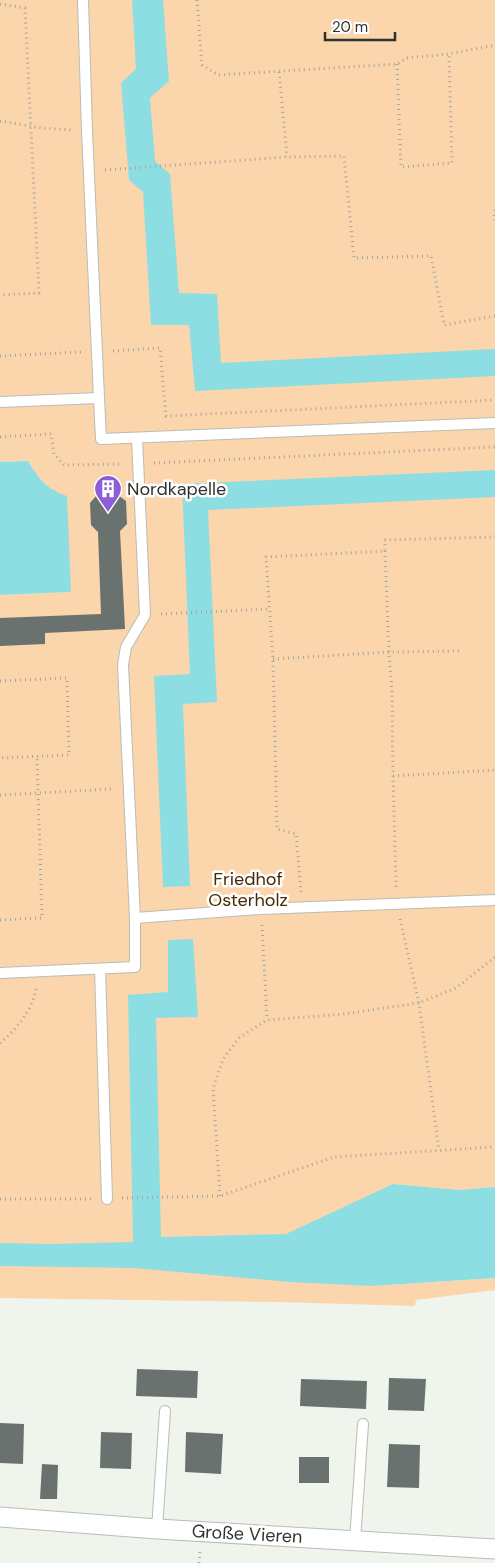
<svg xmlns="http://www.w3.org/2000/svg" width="495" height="1563" viewBox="0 0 495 1563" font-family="'DM Sans',sans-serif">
<rect width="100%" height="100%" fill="#eff5ed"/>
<path fill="#fbd5ab" d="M0 0H495V1187L460 1190 393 1184 372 1286 495 1278V1290L416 1300 415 1306 278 1302 0 1298V595L71 592 53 491 38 478 28 461 0 462Z"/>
<g fill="#8ddee2">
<path d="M132 0H163L169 81 150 98 155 161 170 174 179 293 217 294 221 363 495 349V376L195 391 189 325H151L143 192 129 180 121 83 136 69Z"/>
<path d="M28 461C39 479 46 489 67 496L71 592 0 595V462Z"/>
<path d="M495 470V497L208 510 217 702 183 704 190 886 163 887 154 676 190 674 182 484Z"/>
<path d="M193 939 198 1017 156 1018 161 1237 286 1234 393 1184 460 1190 495 1187V1278L372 1286 290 1282 134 1268 0 1266V1243L51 1244 133 1242 128 995 168 992V940Z"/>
</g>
<g fill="#69726e">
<path d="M118 495 126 501 127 524 120 531 125 629 45 633V644L0 646V618L101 614 98 532 91 525 90 503 96 496Z"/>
<path d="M137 1369 198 1371 197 1398 136 1396Z"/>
<path d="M389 1378 426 1379 424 1411 388 1410Z"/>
<path d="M301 1379 367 1381 366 1409 300 1406Z"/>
<path d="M0 1423 24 1424 23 1464 0 1463Z"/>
<path d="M101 1432 132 1433 131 1469 100 1468Z"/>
<path d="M186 1432 223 1434 221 1474 185 1472Z"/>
<path d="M389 1444 420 1445 419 1488 387 1487Z"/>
<rect x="299" y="1457" width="30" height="26"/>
<path d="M42 1464 58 1465 57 1499H40Z"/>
</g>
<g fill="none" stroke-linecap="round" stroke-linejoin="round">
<defs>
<g id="lane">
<path d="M83 0 87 131 99 398"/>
<path d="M0 402 99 398 101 439 495 423"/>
<path d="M135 918 123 665 126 647 145 615 137 438"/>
<path d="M100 969 107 1199"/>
<path d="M0 973 135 967V918L261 909 495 900"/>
<path d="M157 1529 165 1411"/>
<path d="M355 1541 363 1424"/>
</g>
<path id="street" d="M0 1517 157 1529 495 1549"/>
</defs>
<use href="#lane" stroke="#b8beb6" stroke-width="12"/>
<use href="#street" stroke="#b8beb6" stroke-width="21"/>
<g stroke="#a3a7a1" stroke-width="3" stroke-dasharray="1 4" stroke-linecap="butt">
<path d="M197 0 202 65 218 75 397 64 407 58 449 54 495 45"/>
<path d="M0 4 25 8 39 293 0 295"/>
<path d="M397 64 401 167 452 163 449 54"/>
<path d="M279 72 287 157"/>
<path d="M0 121 42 128 71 130"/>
<path d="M105 170 287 157 344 156 354 258 431 256 444 325 495 316"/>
<path d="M495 210 494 212 495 224"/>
<path d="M113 351 160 348 166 416 495 400"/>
<path d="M0 356 82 352"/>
<path d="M0 437 51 434 54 454 64 465 122 464"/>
<path d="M154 463 495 447"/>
<path d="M385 551 389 652 392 693 393 776 396 888"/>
<path d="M161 614 269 609"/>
<path d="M273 659 389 652 461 651"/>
<path d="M0 681 67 678 69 755 0 758"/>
<path d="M393 776 495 770"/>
<path d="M0 795 112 789"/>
<path d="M301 892 296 834 277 829 273 659 266 557 385 551V540L495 537"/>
<path d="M400 919 419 1003 439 1150"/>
<path d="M0 920 42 918 37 757"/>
<path d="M262 925 267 1020"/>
<path d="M0 1043C16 1030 34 1008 36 987"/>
<path d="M220 1196 213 1089 223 1059 239 1038 267 1020 344 1014 419 1003 456 988 495 957"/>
<path d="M122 1198 220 1196 334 1157 495 1147"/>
<path d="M0 1199H91"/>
<path d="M199 1563 200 1552"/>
</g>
<use href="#lane" stroke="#fff" stroke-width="10"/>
<use href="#street" stroke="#fff" stroke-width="19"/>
</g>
<defs>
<symbol id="building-pin" viewBox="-11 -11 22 30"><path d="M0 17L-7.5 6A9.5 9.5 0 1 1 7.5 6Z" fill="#8c5ed8" stroke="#fff"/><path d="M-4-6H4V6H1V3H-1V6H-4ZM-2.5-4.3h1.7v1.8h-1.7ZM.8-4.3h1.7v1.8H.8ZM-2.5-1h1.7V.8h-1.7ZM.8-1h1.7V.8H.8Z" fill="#fff"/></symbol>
</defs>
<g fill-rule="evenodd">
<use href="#building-pin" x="92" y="473" width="32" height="43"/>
</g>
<g text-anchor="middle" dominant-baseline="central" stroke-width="5" stroke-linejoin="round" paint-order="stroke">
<g font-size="18" fill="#30322f" stroke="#fff" text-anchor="start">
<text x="127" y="489">Nordkapelle</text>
</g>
<g font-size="18" fill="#462a03" stroke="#fff">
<text x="248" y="879">Friedhof<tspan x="248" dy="21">Osterholz</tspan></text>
</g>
<g font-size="18" fill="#30322f" stroke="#fff">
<text transform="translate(247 1534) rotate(3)">Große Vieren</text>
</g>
</g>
<path d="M325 32v8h70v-8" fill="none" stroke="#30322f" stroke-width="2.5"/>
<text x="332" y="32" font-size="15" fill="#30322f" stroke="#ffffff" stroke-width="4" paint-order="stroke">20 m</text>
</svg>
